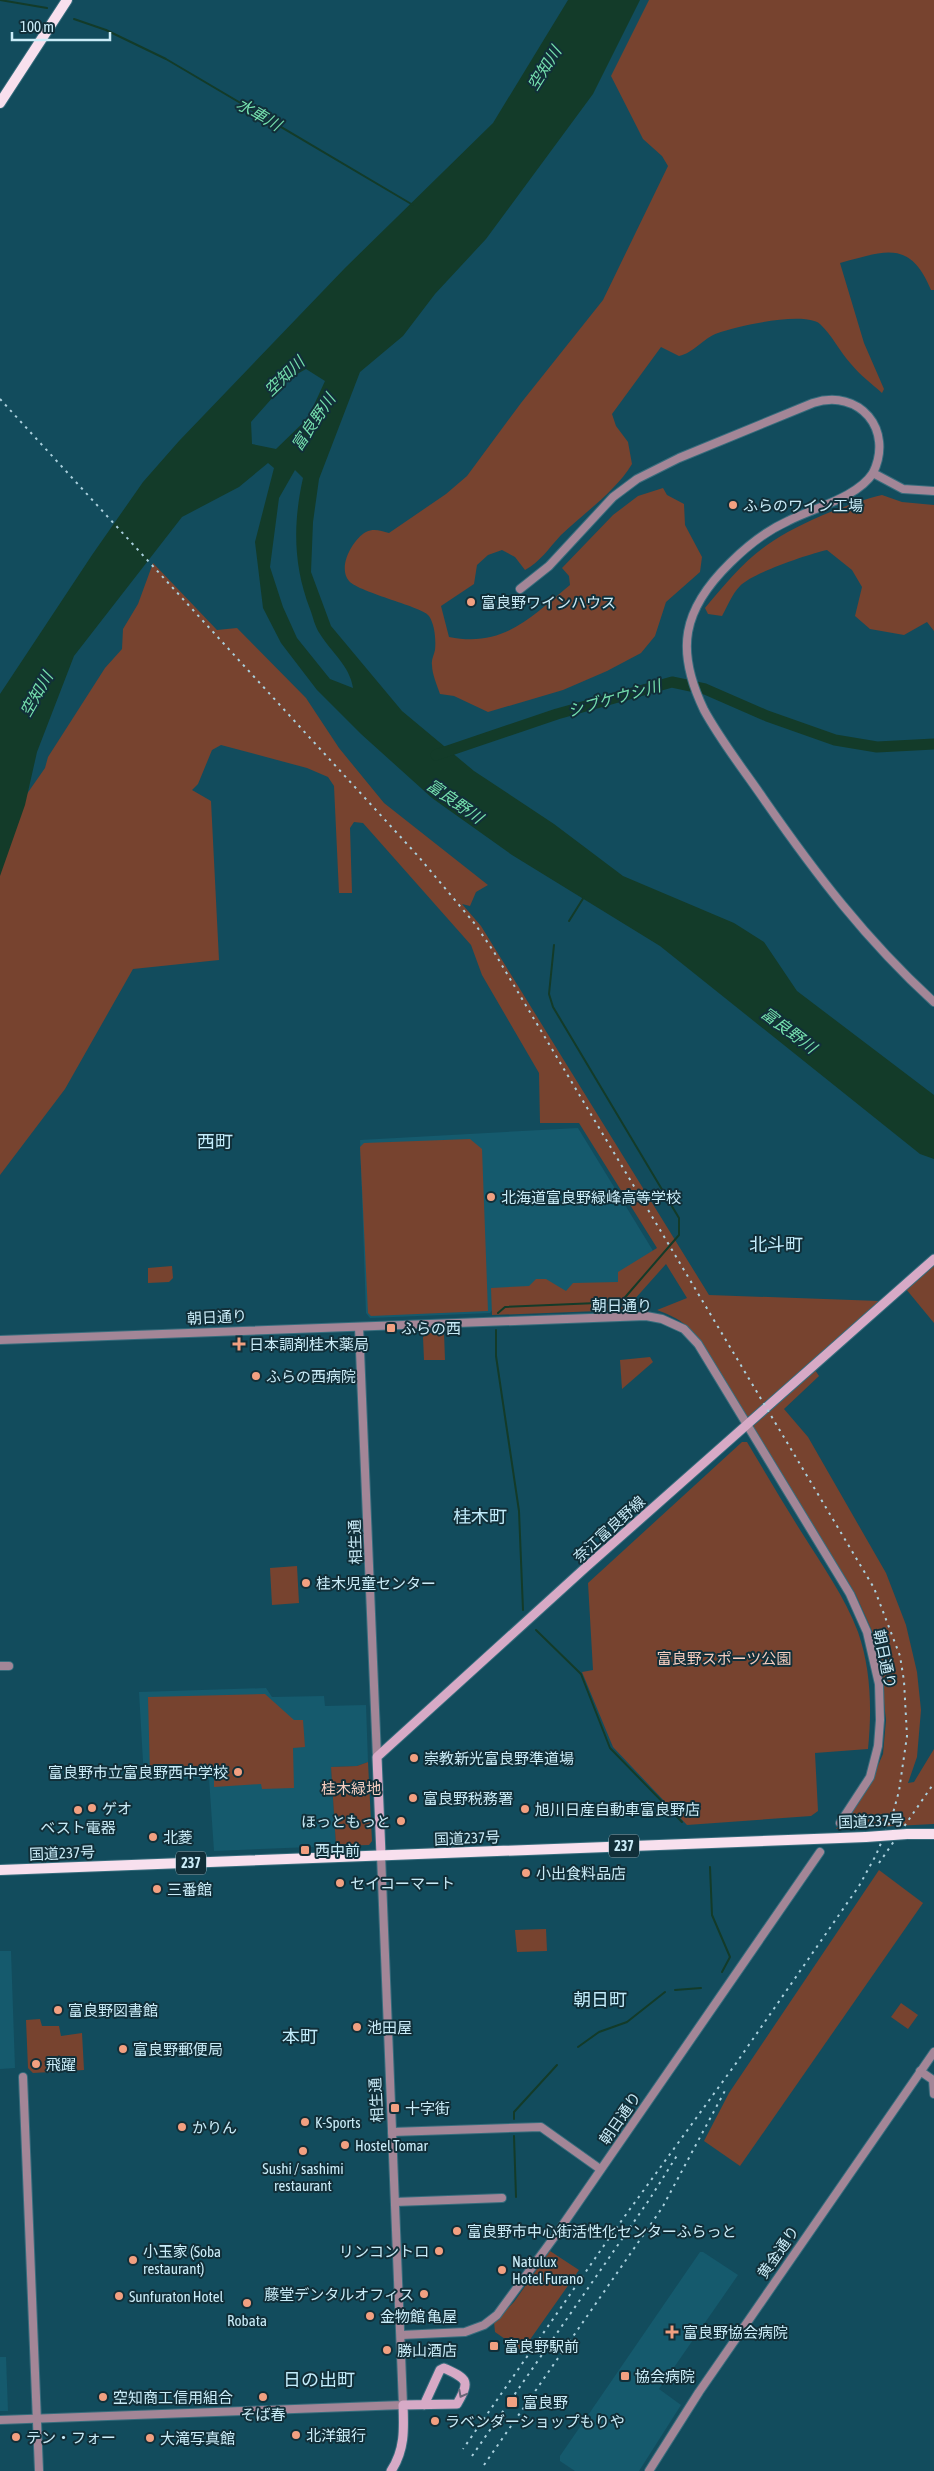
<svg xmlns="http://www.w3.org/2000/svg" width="934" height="2471" viewBox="0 0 934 2471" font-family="'Asap Condensed','Noto Sans JP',sans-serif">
<rect width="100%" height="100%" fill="#124c5d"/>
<g fill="#155a6d">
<path d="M578 1128 655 1254 624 1293 502 1297 490 1313 370 1318 366 1313 360 1140Z"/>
<path d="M266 1688 272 1697 324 1696 325 1706 366 1705 368 1762 357 1766 331 1767 336 1846 214 1851 209 1778 144 1779 139 1692Z"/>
<path d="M0 1951H11L15 2068 0 2069Z"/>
<path d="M700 2252H703L738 2275 659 2389 681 2405 639 2471H575L560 2461V2456Z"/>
<path d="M0 2357H6L8 2411H0Z"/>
</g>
<g fill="#77432f">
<path d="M649 0H934V290H931C910 239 885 251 840 263L864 343 884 389 882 393C872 384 860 375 851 364 840 352 832 335 820 324 804 311 737 326 718 333 703 338 694 353 679 356L661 347 612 414 616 426 628 442 632 464C615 492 585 512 561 535 549 548 540 562 525 570L515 557 502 550 488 555 477 565 474 584 441 606 449 637C504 648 531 617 570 585L569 576 562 568 613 515 638 496 663 488 667 495 684 504 685 525 702 557 700 572 666 602 655 636 641 653 607 671 563 690 488 712 454 696 440 694C437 685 432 674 432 665 431 660 434 655 435 650 436 640 435 625 429 616 424 607 360 593 349 581 337 567 353 539 366 532 374 528 381 531 389 533L446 494 467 476 521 403 603 300 668 166 662 156 643 139 611 76Z"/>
<path d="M882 495 902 502 934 505V631L927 622 904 635 870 629 855 616 862 587 852 570 827 550C809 554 752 573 740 586 732 594 727 607 722 616L708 614 705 608C725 584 746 558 773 541 802 522 849 503 882 495Z"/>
<path d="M153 563 217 630 237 628 306 698 339 748 384 803 488 885 476 892 470 906 462 904 481 926 709 1295 880 1301 747 1419C730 1391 710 1349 687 1327 679 1318 667 1314 657 1310L687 1298 666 1264 625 1310 492 1315 491 1288 529 1286 536 1279H546L566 1291 573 1283 618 1282V1272L657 1248 579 1123H540L539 1073 482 975 471 945 363 823 354 822 350 828 352 893H339L334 786 328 777 307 768 221 745 212 750 198 784 192 790 211 801 219 960 133 969 65 1089 0 1175V866L22 801 45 768 48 757 105 668 122 649 123 629 138 604Z"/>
<path d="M470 1139 482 1149 488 1311 371 1316 368 1313 360 1147 364 1143Z"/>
<path d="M934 1265V1323L906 1289Z"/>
<path d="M172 1266 173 1278 169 1282 148 1283V1268Z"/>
<path d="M444 1332 445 1360H424L423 1337 427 1333Z"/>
<path d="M650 1357 653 1362 622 1389 620 1360Z"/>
<path d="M815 1370 819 1376 784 1409 808 1437 886 1573 906 1625 917 1672 921 1710 917 1757 908 1783 914 1782 934 1749V1824L836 1829 872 1779 883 1754 886 1720 877 1642 855 1593 752 1427Z"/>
<path d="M742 1442H747C765 1472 783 1503 802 1533 822 1565 845 1597 858 1632 871 1669 872 1710 868 1749L815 1753 818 1811 811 1816 687 1825 613 1747 582 1672 593 1670 588 1583Z"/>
<path d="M297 1566 299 1603 272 1605 270 1568Z"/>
<path d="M265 1694 294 1720H303L305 1747 293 1748 294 1788 262 1789 261 1784 214 1787V1774L150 1775 148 1697Z"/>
<path d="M368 1762 372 1841 369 1845 336 1846 331 1767 357 1766Z"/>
<path d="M879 1870 923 1903 740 2166 704 2141 729 2093Z"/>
<path d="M546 1929 547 1951 517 1952 515 1930Z"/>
<path d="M901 2003 918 2015 908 2029 891 2017Z"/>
<path d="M40 2019 42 2026H59L61 2036 82 2033 84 2070 33 2073 28 2068 26 2020Z"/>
<path d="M550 2251 579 2270 522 2351 495 2332 494 2322 514 2302Z"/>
</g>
<path fill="#133b29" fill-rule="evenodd" d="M568 0H640L593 94 486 239 435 294 403 336 360 372 319 479 313 522 311 572 331 626 402 711 474 771 554 824 623 876 734 923 764 942 797 991 934 1095V1159L920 1154 660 946 512 855 432 798 361 734 317 690 281 643 263 608 255 542 274 468 268 463 239 487 182 517 74 656 37 752 25 805 0 876V694L92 555 143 482 179 441 345 268 493 123ZM306 369 325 381 308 418 276 449 252 444 251 422 290 378ZM295 470 303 478C293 523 293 565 310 609 313 617 315 627 320 634 331 652 350 666 353 688L330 679 297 638 283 607 270 567 279 498Z"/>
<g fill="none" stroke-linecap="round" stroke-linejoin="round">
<g stroke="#133b29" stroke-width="2">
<path d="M0 0 47 8"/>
<path d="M74 19 106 30 166 59 413 205"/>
<path d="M569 921 584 897"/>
<path d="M498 1313 505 1307 621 1302 679 1235V1218L553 1007 549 994 554 945"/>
<path d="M496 1330V1356L519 1511 523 1610"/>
<path d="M536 1630 581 1674 610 1748 682 1822"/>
<path d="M710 1867 712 1915 730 1957 722 1972"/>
<path d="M675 1990 701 1988"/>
<path d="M578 2047 599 2032 627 2022 665 1992"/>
<path d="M514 2119V2112L557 2065"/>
<path d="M514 2136 516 2197"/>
</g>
<path stroke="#133b29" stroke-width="11" d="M436 755 557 714 672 682 705 689 767 716 835 740 877 747 934 744"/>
<defs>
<g id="tertiary">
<path d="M934 491 903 489 873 473C857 498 813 508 788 521 766 531 747 546 730 563 682 610 675 650 704 710 721 741 743 769 763 798 815 873 866 940 934 1002"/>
<path d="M520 589 549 566 613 497 637 479 679 458 813 403C860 388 894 430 873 473"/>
<path d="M359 1327 377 1757"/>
<path d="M0 1340 646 1316 662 1319 684 1329 698 1344 850 1594 867 1632 879 1684 880 1720 878 1746 870 1777 840 1823"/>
<path d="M0 1666H9"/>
<path d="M920 2071 933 2080 934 2094"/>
<path d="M23 2077 39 2471"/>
<path d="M392 2132 541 2127 600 2169"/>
<path d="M395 2202 502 2198"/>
<path d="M401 2335 465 2332 484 2325 497 2315 555 2236 820 1852"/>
<path d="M0 2420 403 2405 381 1855"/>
<path d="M649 2471 699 2392 934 2052"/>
</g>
<g id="secondary">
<path d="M381 1855 377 1757 585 1568 934 1259"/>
<path d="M391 2471C405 2450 404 2429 403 2405L457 2404C471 2380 467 2379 444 2368L440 2370 424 2405"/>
</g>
<g id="trunk">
<path d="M0 103 67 0"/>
<path d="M907 1834H934"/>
<path d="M0 1870 866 1837"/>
</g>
</defs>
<use href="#tertiary" stroke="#376c7c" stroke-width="10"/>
<use href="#secondary" stroke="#376c7c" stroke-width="11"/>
<use href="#trunk" stroke="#376c7c" stroke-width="12"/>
<use href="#tertiary" stroke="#a38697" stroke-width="8"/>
<use href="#secondary" stroke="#d7aac6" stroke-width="9"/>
<use href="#trunk" stroke="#f8e0ee" stroke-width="10"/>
<g stroke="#aad0dd" stroke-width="2" stroke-dasharray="2.5 5" stroke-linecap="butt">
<path d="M0 399 418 856 475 924 494 952 874 1588 900 1656 904 1681 907 1736 899 1791 892 1817 876 1855 859 1886 737 2062 614 2231 463 2449"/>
<path d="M879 1863 934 1783"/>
<path d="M472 2456 649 2200 678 2154"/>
<path d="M484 2465 662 2208 727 2087"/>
</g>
<defs>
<path id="trunk-bridge" d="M866 1837 907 1834"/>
</defs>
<use href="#trunk-bridge" stroke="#376c7c" stroke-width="12" stroke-linecap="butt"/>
<use href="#trunk-bridge" stroke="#f8e0ee" stroke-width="10"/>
</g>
<defs><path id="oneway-chevron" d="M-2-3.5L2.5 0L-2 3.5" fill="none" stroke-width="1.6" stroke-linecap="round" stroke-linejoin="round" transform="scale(1.25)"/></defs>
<use stroke="#6a6678" href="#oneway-chevron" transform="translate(462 2394) rotate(118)"/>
<g fill="#f2a081" stroke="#112f39" stroke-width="2">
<circle cx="733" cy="505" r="5"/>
<circle cx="471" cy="602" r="5"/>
<circle cx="491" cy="1197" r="5"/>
<rect x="386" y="1323" width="10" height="10" rx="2.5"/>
<path d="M236.5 1336.5h5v5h5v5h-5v5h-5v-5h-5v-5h5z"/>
<circle cx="256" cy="1376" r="5"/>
<circle cx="306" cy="1583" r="5"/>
<circle cx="414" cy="1758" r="5"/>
<circle cx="238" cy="1772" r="5"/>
<circle cx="413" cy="1798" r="5"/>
<circle cx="92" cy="1808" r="5"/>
<circle cx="525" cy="1809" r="5"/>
<circle cx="78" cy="1810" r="5"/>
<circle cx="401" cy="1821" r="5"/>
<circle cx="153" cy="1837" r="5"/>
<rect x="300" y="1845" width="10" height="10" rx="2.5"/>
<circle cx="526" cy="1873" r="5"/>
<circle cx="340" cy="1883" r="5"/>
<circle cx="157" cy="1889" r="5"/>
<circle cx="58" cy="2010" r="5"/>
<circle cx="357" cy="2027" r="5"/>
<circle cx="123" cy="2049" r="5"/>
<circle cx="36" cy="2064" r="5"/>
<rect x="390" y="2103" width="10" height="10" rx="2.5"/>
<circle cx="305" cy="2122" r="5"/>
<circle cx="182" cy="2127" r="5"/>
<circle cx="345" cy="2145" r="5"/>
<circle cx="303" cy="2151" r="5"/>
<circle cx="457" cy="2231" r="5"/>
<circle cx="439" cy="2251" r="5"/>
<circle cx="133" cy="2260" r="5"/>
<circle cx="502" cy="2270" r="5"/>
<circle cx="424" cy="2294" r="5"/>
<circle cx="119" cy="2296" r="5"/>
<circle cx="247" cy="2303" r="5"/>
<circle cx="370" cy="2316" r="5"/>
<path d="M669.5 2324.5h5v5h5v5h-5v5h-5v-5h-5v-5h5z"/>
<rect x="489" y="2341" width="10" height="10" rx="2.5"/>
<circle cx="387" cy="2350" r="5"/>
<rect x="620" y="2371" width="10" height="10" rx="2.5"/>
<circle cx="103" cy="2397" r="5"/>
<circle cx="263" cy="2397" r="5"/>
<rect x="506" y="2396" width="12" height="12" rx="2.5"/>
<circle cx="435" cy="2421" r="5"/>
<circle cx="296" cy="2435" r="5"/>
<circle cx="16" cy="2437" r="5"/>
<circle cx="150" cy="2438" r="5"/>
</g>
<g text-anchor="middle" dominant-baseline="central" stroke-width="4" stroke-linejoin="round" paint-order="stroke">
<g fill="#112f39" stroke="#92b3bf" stroke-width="1">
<rect x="609" y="1834.5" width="30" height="23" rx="4"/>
<rect x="176" y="1851.5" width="30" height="23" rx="4"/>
</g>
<g font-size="14" font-weight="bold" fill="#caecf8">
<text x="624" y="1846">237</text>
<text x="191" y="1863">237</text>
</g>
<g font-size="15" fill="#caecf8" stroke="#112f39" text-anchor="start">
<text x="743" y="505">ふらのワイン工場</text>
<text x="481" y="602">富良野ワインハウス</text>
<text x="501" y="1197">北海道富良野緑峰高等学校</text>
<text x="401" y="1328">ふらの西</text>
<text x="249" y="1344">日本調剤桂木薬局</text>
<text x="266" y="1376">ふらの西病院</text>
<text x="316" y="1583">桂木児童センター</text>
<text x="424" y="1758">崇教新光富良野準道場</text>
<text x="228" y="1772" text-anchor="end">富良野市立富良野西中学校</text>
<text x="423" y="1798">富良野税務署</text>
<text x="102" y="1808">ゲオ</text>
<text x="535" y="1809">旭川日産自動車富良野店</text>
<text x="391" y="1821" text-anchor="end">ほっともっと</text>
<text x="78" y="1827" text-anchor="middle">ベスト電器</text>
<text x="163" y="1837">北菱</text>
<text x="315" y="1850">西中前</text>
<text x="536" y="1873">小出食料品店</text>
<text x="350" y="1883">セイコーマート</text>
<text x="167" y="1889">三番館</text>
<text x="68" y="2010">富良野図書館</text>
<text x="367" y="2027">池田屋</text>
<text x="133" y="2049">富良野郵便局</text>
<text x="46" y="2064">飛躍</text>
<text x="405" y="2108">十字街</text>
<text x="315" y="2122">K-Sports</text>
<text x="192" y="2127">かりん</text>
<text x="355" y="2145">Hostel Tomar</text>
<text x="303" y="2168" text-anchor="middle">Sushi / sashimi<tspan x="303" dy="17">restaurant</tspan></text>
<text x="467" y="2231">富良野市中心街活性化センターふらっと</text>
<text x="143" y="2251">小玉家 (Soba<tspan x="143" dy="17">restaurant)</tspan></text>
<text x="429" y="2251" text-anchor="end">リンコントロ</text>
<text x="512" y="2261">Natulux<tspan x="512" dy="17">Hotel Furano</tspan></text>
<text x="414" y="2294" text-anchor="end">藤堂デンタルオフィス</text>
<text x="129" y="2296">Sunfuraton Hotel</text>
<text x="380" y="2316">金物館 亀屋</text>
<text x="247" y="2320" text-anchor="middle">Robata</text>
<text x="683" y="2332">富良野協会病院</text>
<text x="504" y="2346">富良野駅前</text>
<text x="397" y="2350">勝山酒店</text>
<text x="635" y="2376">協会病院</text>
<text x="113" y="2397">空知商工信用組合</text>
<text x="523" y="2402">富良野</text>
<text x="263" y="2414" text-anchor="middle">そば春</text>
<text x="445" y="2421">ラベンダーショップもりや</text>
<text x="306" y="2435">北洋銀行</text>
<text x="26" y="2437">テン・フォー</text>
<text x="160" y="2438">大滝写真館</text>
</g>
<g font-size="15" fill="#caecf8" stroke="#112f39">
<text x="622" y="1305">朝日通り</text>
<text transform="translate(217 1317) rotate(-3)">朝日通り</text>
<text transform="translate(609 1529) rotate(-42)">奈江富良野線</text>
<text transform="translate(355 1542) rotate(-92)">相生通</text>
<text transform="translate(885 1659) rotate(78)">朝日通り</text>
<text transform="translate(871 1821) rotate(-2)">国道237号</text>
<text transform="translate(467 1838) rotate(-2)">国道237号</text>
<text transform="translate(62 1853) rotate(-2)">国道237号</text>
<text transform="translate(376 2100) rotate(-93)">相生通</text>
<text transform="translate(620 2118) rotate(-55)">朝日通り</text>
<text transform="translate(778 2252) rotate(-55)">黄金通り</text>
</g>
<g font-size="15" fill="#f5cdbf" stroke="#112f39">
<text x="724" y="1658">富良野スポーツ公園</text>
<text x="351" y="1788">桂木緑地</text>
</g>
<g font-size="16" font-style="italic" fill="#75dfad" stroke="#112f39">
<text transform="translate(544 68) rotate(-58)">空知川</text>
<text transform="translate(259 114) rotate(30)">水車川</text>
<text transform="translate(284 376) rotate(-44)">空知川</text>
<text transform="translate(313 422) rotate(-56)">富良野川</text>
<text transform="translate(36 694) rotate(-60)">空知川</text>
<text transform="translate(614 698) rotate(-16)">シブケウシ川</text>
<text transform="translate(455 801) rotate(35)">富良野川</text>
<text transform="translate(789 1030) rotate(37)">富良野川</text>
</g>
<g font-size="18" fill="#c3ecfb" stroke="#112f39">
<text x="215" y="1141">西町</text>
<text x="776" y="1244">北斗町</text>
<text x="480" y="1516">桂木町</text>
<text x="600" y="1999">朝日町</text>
<text x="300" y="2036">本町</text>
<text x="319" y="2379">日の出町</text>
</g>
</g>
<path d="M12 32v8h98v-8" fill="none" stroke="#caecf8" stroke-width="2.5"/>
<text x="20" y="32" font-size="15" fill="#caecf8" stroke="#112f39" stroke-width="4" paint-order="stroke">100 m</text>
</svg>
